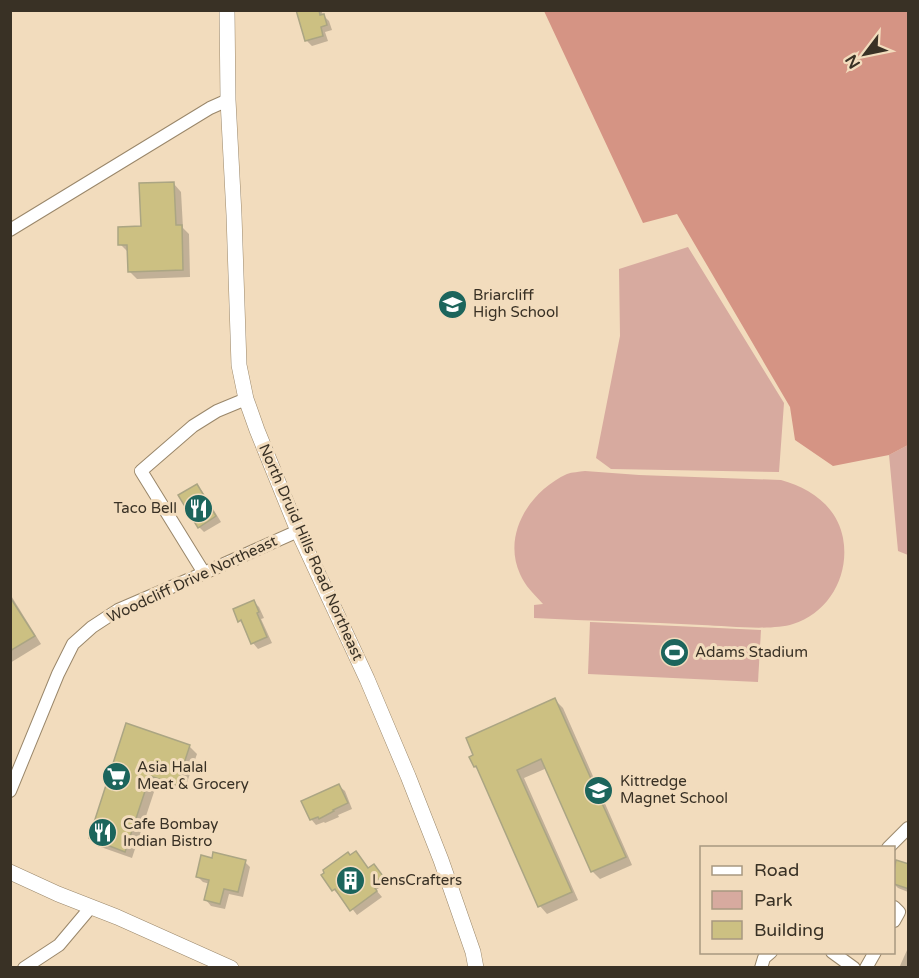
<svg xmlns="http://www.w3.org/2000/svg" width="919" height="978" viewBox="0 0 919 978" font-family="'Varela Round',sans-serif">
<rect width="100%" height="100%" fill="#f2dcbd"/>
<g fill="#d7aa9f">
<path d="M688 247 784 403 779 472 611 469 596 458 620 336 619 269Z"/>
<path d="M908 445V555L898 551 889 455Z"/>
<path d="M585 471 639 475 781 480C810 488 837 506 843 538 850 575 829 613 793 624 771 631 727 626 702 625 646 622 590 621 534 618V605L543 604C534 594 525 586 520 574 502 534 530 491 567 474 572 472 579 472 585 471Z"/>
<path d="M590 622 761 630 758 682 588 674Z"/>
</g>
<path fill="#d59484" d="M544 11H908V445L889 455 833 466 795 440 790 407 677 214 643 223Z"/>
<g fill="#0003">
<path d="M297 10H321L323 15 329 21 332 30 325 32 328 41 312 46 307 41Z"/>
<path d="M174 184 181 192 183 228 189 234 190 277 137 279 129 271 128 252 120 244 142 228Z"/>
<path d="M197 486 202 491 221 522 204 532 199 527Z"/>
<path d="M10 594 41 644 10 663Z"/>
<path d="M253 601 259 607 264 618 261 619 272 643 258 649 253 643 245 626 240 621Z"/>
<path d="M555 700 563 708 632 865 600 879 592 871 547 768 524 778 578 900 547 914 540 906 481 772 475 767 471 757Z"/>
<path d="M127 725 189 746 197 754 184 791 157 783 132 858 98 846 91 838Z"/>
<path d="M339 786 345 791 352 809 338 815 339 817 325 823 324 822 316 825 311 819Z"/>
<path d="M356 853 369 869 374 866 388 882 376 890 382 897 357 915 341 894 339 895 334 890 350 857Z"/>
<path d="M213 859 245 862 250 867 243 897 229 894 225 909 211 906 206 900 210 884 203 882 197 876Z"/>
<path d="M897 862 908 866V892L898 888 894 884Z"/>
<path d="M908 948V968H899Z"/>
</g>
<g fill="#ccc082" stroke="#aba583" stroke-width="1.5">
<path d="M296 10H319L320 15 324 14 327 25 321 27 323 36 305 41Z"/>
<path d="M174 182 176 225H182L183 270 128 272 127 245H118V227L141 226 139 183Z"/>
<path d="M197 484 216 516 198 528 178 495Z"/>
<path d="M10 597 35 636 10 651Z"/>
<path d="M254 600 259 612 257 613 267 637 251 644 241 620 238 622 233 609Z"/>
<path d="M555 698 626 857 591 872 541 759 517 770 572 892 538 907 476 766 474 767 469 757 473 755 466 738Z"/>
<path d="M126 723 190 745 177 785 150 776 125 852 89 838Z"/>
<path d="M339 784 348 803 333 810 334 811 319 819 318 817 310 820 301 801Z"/>
<path d="M356 851 368 868 374 864 383 876 372 884 377 891 350 911 335 889 332 891 321 875 324 873 323 870 348 852 350 855Z"/>
<path d="M213 852 246 860 238 892 224 889 220 904 204 900 209 880 196 877 201 855 212 858Z"/>
<path d="M896 860 909 864V889L894 884V870Z"/>
</g>
<g fill="none" stroke-linecap="round" stroke-linejoin="round">
<defs>
<g id="minor">
<path d="M10 230 210 108 228 100"/>
<path d="M204 573 141 471 193 426 217 411 246 399"/>
<path d="M10 791 58 674 73 644 92 627 118 610 204 573 298 531"/>
<path d="M888 848 908 828"/>
<path d="M894 907 899 912 894 921"/>
<path d="M832 952 854 968"/>
<path d="M24 968 59 945 91 907"/>
<path d="M761 968 764 958 771 952"/>
<path d="M866 968 875 952"/>
</g>
<g id="major">
<path d="M227 10 228 100 234 215 239 365 246 399 257 430 298 531 367 679 408 776 441 860 473 952 476 968"/>
<path d="M10 872 58 894 117 917 231 968"/>
</g>
</defs>
<use href="#minor" stroke="#9a876a" stroke-width="14"/>
<use href="#major" stroke="#9a876a" stroke-width="16"/>
<use href="#minor" stroke="#fff" stroke-width="12"/>
<use href="#major" stroke="#fff" stroke-width="15"/>
</g>
<defs>
<symbol id="school-disc" viewBox="-11 -11 22 22"><circle r="9.5" fill="#1c655c" stroke="#f2dcbd"/><path d="M0-5L7-2L0 1L-7-2ZM-4 1L0 2.5L4 1V4Q0 6-4 4Z" fill="#fff"/></symbol>
<symbol id="restaurant-disc" viewBox="-11 -11 22 22"><circle r="9.5" fill="#1c655c" stroke="#f2dcbd"/><path d="M-5-6h1v4h1v-4h1v4h1v-4h1v5L-1.5 .5V6h-2V.5L-5-1ZM5-6V6H3V1.5H1.5Q1.5-4 5-6Z" fill="#fff"/></symbol>
<symbol id="stadium-disc" viewBox="-11 -11 22 22"><circle r="9.5" fill="#1c655c" stroke="#f2dcbd"/><path d="M0-5a6.5 5 0 1 0 0 10a6.5 5 0 1 0 0-10ZM-3.5-1.8h7v3.6h-7Z" fill="#fff"/></symbol>
<symbol id="supermarket-disc" viewBox="-11 -11 22 22"><circle r="9.5" fill="#1c655c" stroke="#f2dcbd"/><path d="M-6-5.5h2.5l.6 2H6L4.5 2H-2.5L-4.4-4H-6ZM-1.5 3.2a1.3 1.3 0 1 0 .1 0ZM3 3.2a1.3 1.3 0 1 0 .1 0Z" fill="#fff"/></symbol>
<symbol id="building-disc" viewBox="-11 -11 22 22"><circle r="9.5" fill="#1c655c" stroke="#f2dcbd"/><path d="M-4-6H4V6H1V3H-1V6H-4ZM-2.5-4.3h1.7v1.8h-1.7ZM.8-4.3h1.7v1.8H.8ZM-2.5-1h1.7V.8h-1.7ZM.8-1h1.7V.8H.8Z" fill="#fff"/></symbol>
</defs>
<g fill-rule="evenodd">
<use href="#school-disc" x="436" y="288" width="33" height="33"/>
<use href="#restaurant-disc" x="182" y="492" width="33" height="33"/>
<use href="#stadium-disc" x="658" y="636" width="33" height="33"/>
<use href="#supermarket-disc" x="100" y="760" width="33" height="33"/>
<use href="#school-disc" x="582" y="774" width="33" height="33"/>
<use href="#restaurant-disc" x="86" y="816" width="33" height="33"/>
<use href="#building-disc" x="334" y="864" width="33" height="33"/>
</g>
<g text-anchor="middle" dominant-baseline="central" stroke-width="6" stroke-linejoin="round" paint-order="stroke">
<g font-size="15" fill="#393125" stroke="#f2dcbd" text-anchor="start">
<text x="473" y="295">Briarcliff<tspan x="473" dy="17">High School</tspan></text>
<text x="177" y="508" text-anchor="end">Taco Bell</text>
<text x="695" y="652">Adams Stadium</text>
<text x="137" y="767">Asia Halal<tspan x="137" dy="17">Meat &amp; Grocery</tspan></text>
<text x="620" y="781">Kittredge<tspan x="620" dy="17">Magnet School</tspan></text>
<text x="123" y="824">Cafe Bombay<tspan x="123" dy="17">Indian Bistro</tspan></text>
<text x="372" y="880">LensCrafters</text>
</g>
<g font-size="15" fill="#393125" stroke="#f2dcbd">
<text transform="translate(311 552) rotate(66)">North Druid Hills Road Northeast</text>
<text transform="translate(192 579) rotate(-25)">Woodcliff Drive Northeast</text>
</g>
</g>
<rect width="919" height="978" fill="none" stroke="#393125" stroke-width="24"/>
<rect x="700" y="846" width="195" height="108" fill="#f2dcbd" stroke="#a89880" stroke-width="1.5"/>
<rect x="712" y="866" width="30" height="9" fill="#ffffff" stroke="#a89880" stroke-width="1.5"/>
<text x="754" y="876" font-size="18" fill="#393125">Road</text>
<rect x="712" y="891" width="30" height="18" fill="#d7aa9f" stroke="#a89880" stroke-width="1.5"/>
<text x="754" y="906" font-size="18" fill="#393125">Park</text>
<rect x="712" y="921" width="30" height="18" fill="#ccc082" stroke="#a89880" stroke-width="1.5"/>
<text x="754" y="936" font-size="18" fill="#393125">Building</text>
<g transform="translate(865 54) rotate(238)" stroke="#f2dcbd" stroke-width="4.5" paint-order="stroke">
<path d="M0-4.5L10 22L0 15L-10 22Z" fill="#393125"/>
<text y="-9" font-size="16" font-weight="bold" text-anchor="middle" fill="#393125">N</text>
</g>
</svg>
